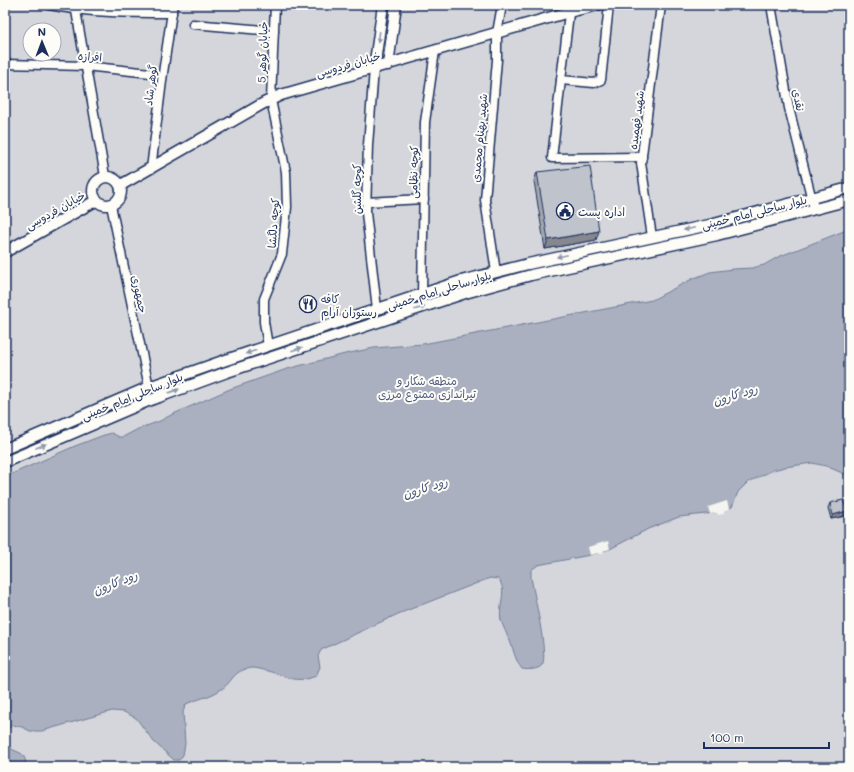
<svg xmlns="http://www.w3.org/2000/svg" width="854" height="772" viewBox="0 0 854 772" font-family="Mali,'Playpen Sans Arabic',sans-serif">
<rect width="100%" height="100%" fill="#f4f4f1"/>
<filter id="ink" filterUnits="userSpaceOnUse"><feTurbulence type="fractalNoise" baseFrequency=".025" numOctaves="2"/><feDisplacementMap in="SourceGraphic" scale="8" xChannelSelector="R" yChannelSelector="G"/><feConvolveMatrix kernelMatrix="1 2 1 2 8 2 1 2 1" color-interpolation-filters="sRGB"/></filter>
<g filter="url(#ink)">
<path fill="#d4d6db" stroke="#78829c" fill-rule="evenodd" d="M5 5H849V767H5ZM30 30H54V54H30Z"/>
<path fill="#aab0bf" stroke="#717c98" d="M849 229V476L826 466 812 463 785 467 773 470 747 483 738 492 732 507 723 512 679 517 648 529 610 549 590 555 538 565 531 570V577C533 590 549 657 542 665 538 670 528 670 522 669 515 660 514 651 510 641 507 634 503 627 501 620 498 607 508 589 498 579L490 578 398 614 321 650 318 656 320 667 316 676C293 685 284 674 263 670 259 669 255 668 251 668 231 671 234 682 220 690 210 697 197 699 186 704L183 712 185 744 183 755 179 760H174L154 742 136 718 124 712 112 711 42 731H30L22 727 13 725C4 730 3 741 12 749 16 752 22 752 24 757 26 760 26 764 27 767H5V477L75 446 104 435 112 433 119 437H123L138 429 160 421 171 415 230 389 287 369 345 354 374 348 423 344 652 300 692 279 710 272 733 269 752 268 764 265 778 257Z"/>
<g fill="#f4f4f1">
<path d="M727 501 729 509 724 512V514L718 515 717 513 710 514 708 507Z"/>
<path d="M608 541 610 549 603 551 604 553 599 554 598 553 590 555 588 547Z"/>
</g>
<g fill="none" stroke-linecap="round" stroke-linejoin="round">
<defs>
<g id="minor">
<path d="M49 5C90 13 131 13 172 13"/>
<path d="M75 5 105 176"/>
<path d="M570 5 561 80 594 83 601 80 609 5"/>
<path d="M771 5 789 108 813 204"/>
<path d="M193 24 274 31"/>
<path d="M5 64 85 66 150 73"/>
<path d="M374 69 368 145 366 213 377 309"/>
<path d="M561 80 552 158 642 157"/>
<path d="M151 169 163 73 173 5"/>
<path d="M366 202 424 199"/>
<path d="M111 205 149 387"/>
<path d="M652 237 641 163 661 5"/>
<path d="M496 272 485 200 497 60V33L502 5"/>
<path d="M422 294 425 122 435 51"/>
<path d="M268 346 264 322V299L282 254 287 207 286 172 271 100 275 5"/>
</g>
<g id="major">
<path d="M388 65 396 5"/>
<path d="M374 69 383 5"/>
<circle cx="107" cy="191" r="14"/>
<path d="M121 185 264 103 281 95 569 12 598 5"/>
<path d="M5 252 97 200"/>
<path d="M5 449 149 387 223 361 461 281 528 264 714 224 849 188"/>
<path d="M5 462 148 401 227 372 465 293 531 275 717 235 849 200"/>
</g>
</defs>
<use href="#minor" stroke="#1b2f5e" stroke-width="11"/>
<use href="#major" stroke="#1b2f5e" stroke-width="13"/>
<use href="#minor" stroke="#fdfcf7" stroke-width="8"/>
<use href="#major" stroke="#fdfcf7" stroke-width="10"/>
</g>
<g fill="#a4a8af" stroke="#1b2f5e">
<path d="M537 172 596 240 545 249 534 181Z"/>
<path d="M830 503 845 516 831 519 828 508Z"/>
</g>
<g fill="#86888f" stroke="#1b2f5e">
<path d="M599 231 596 240 545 249 548 240Z"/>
<path d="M847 511 845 516 831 519 833 515Z"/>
</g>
<g fill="#bfc3cc" stroke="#1b2f5e">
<path d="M590 166 599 231 548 240 537 172Z"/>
<path d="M843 500 847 511 833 515 830 503Z"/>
</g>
<defs><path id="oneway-solid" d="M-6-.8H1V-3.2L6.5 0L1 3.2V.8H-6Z"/></defs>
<g fill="#8c96aa">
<use href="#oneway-solid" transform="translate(379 37) rotate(97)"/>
<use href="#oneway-solid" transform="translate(689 229) rotate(168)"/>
<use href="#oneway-solid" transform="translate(562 256) rotate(168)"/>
<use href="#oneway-solid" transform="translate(420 308) rotate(-18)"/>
<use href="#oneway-solid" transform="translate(297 349) rotate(-18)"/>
<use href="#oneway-solid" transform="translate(251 352) rotate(162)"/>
<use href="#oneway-solid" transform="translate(174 391) rotate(-20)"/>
<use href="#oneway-solid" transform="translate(41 446) rotate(-23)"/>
</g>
</g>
<defs>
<symbol id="civic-ring" viewBox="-11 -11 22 22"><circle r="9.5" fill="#fdfcf7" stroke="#1b2f5e" stroke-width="1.5"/><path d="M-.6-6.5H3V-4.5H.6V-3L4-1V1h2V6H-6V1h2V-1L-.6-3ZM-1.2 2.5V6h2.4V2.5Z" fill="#1b2f5e"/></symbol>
<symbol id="restaurant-ring" viewBox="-11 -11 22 22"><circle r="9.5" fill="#fdfcf7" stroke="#1b2f5e" stroke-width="1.5"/><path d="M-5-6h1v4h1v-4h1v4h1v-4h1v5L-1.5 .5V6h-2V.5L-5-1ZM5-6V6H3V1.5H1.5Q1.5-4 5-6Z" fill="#1b2f5e"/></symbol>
</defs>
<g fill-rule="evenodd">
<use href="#civic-ring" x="555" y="201" width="20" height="20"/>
<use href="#restaurant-ring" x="298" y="294" width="20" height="20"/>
</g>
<g text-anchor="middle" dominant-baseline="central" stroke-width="4" stroke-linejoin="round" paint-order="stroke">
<g font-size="11" fill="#1b2f5e" stroke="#fdfcf7">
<text transform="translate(262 52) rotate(-88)">خیابان گوهر 5</text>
<text transform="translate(90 56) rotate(4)">افرازه</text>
<text transform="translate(348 64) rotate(-16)">خیابان فردوسی</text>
<text transform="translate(150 85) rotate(-83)">گوهر شاد</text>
<text transform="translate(799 100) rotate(79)">نقدی</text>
<text transform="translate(636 120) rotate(-83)">شهید فهمیده</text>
<text transform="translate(479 138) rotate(-85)">شهید بهنام محمدی</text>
<text transform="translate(413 172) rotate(-89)">کوچه نظامی</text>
<text transform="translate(356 189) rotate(-90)">کوچه گلشن</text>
<text transform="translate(55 210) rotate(-29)">خیابان فردوسی</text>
<text transform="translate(754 212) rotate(-14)">بلوار ساحلی امام خمینی</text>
<text transform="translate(273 223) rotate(-86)">کوچه دلگشا</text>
<text transform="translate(439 290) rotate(-17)">بلوار ساحلی امام خمینی</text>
<text transform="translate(140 294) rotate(78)">جمهوری</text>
<text transform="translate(132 396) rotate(-22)">بلوار ساحلی امام خمینی</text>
</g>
<g font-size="11" fill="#1b2f5e" stroke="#fdfcf7" text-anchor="start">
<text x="578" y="211">اداره پست</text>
<text x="321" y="298">کافه<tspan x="321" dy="13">رستوران آرام</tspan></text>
</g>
<g font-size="11" fill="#49597d" stroke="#fdfcf7">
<text x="427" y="380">منطقه شکار و<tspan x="427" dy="13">تیراندازی ممنوع مرزی</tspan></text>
</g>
<g font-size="12" font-style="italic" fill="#46567b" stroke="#fdfcf7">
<text transform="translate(735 394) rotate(-17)">رود کارون</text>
<text transform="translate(425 487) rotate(-17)">رود کارون</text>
<text transform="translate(115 582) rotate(-21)">رود کارون</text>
</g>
</g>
<rect width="854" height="772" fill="none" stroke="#fdfcf7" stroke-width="20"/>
<rect x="10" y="10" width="834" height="752" fill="none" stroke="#1b2f5e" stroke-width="1.5" filter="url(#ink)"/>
<g transform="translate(42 42) rotate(359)"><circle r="19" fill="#fdfcf7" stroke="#a3aaba"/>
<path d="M0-3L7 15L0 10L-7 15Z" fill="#1b2f5e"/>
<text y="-6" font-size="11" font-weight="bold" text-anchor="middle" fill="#1b2f5e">N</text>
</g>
<path d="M704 742v6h125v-6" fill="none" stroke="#1b2f5e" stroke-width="2"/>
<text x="710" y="742" font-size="12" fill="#1b2f5e" stroke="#fdfcf7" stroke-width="3" paint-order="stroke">100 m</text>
</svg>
